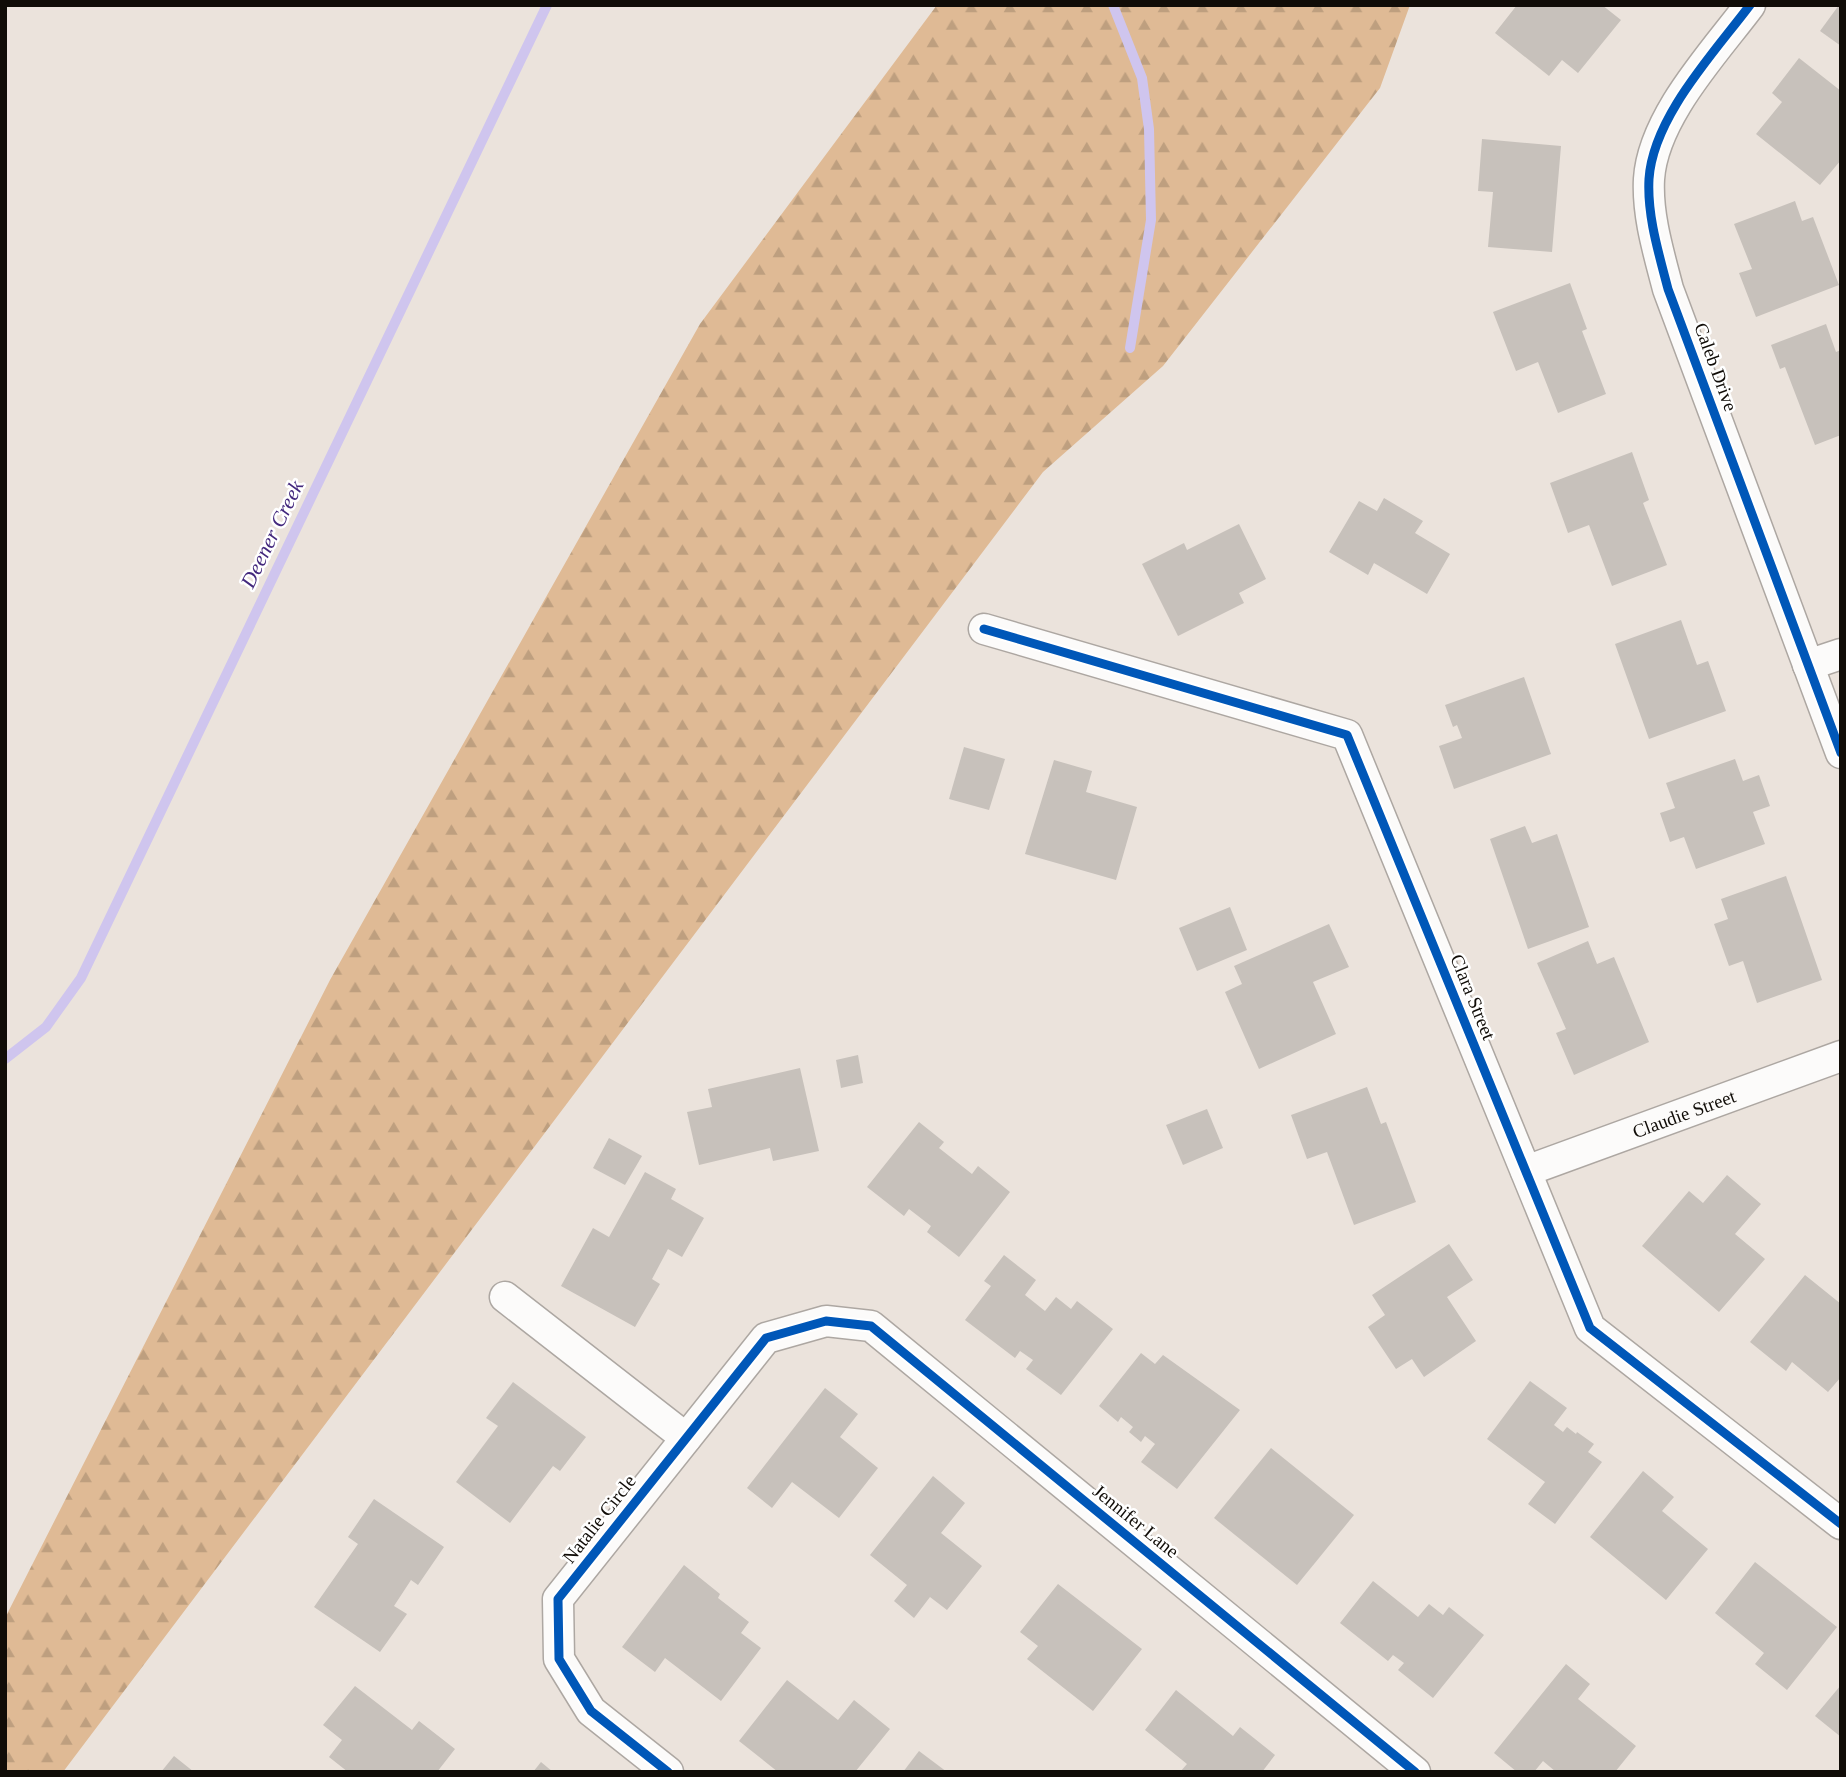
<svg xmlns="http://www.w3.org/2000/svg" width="1846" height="1777" viewBox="0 0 1846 1777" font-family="'Times New Roman',serif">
<defs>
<pattern id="forest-firs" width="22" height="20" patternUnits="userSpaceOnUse" patternTransform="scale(1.75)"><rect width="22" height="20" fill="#dfba95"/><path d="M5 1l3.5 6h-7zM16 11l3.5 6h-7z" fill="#be9f7f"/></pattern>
</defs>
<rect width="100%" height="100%" fill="#ebe3dc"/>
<path fill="url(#forest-firs)" d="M937 5H1410L1380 88 1163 366 1043 472 63 1772H5V1618L330 980 700 324Z"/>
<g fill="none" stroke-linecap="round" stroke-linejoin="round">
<g stroke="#cfc5ee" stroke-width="10">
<path d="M1113 5 1142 78 1149 129 1151 220 1130 348"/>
<path d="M5 1059 46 1027 81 978 547 5"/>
</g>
</g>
<g fill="#c7c1bb">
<path d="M1517 5H1602L1621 20 1578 73 1562 60 1549 76 1495 33Z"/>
<path d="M1839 5H1841V46L1820 31Z"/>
<path d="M1799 58 1841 91V160L1820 185 1756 134 1782 102 1772 93Z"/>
<path d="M1482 139 1561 146 1552 252 1488 247 1493 192 1478 191Z"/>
<path d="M1795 201 1802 221 1813 217 1839 285 1756 317 1739 273 1752 269 1734 224Z"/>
<path d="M1570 283 1587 329 1582 331 1606 394 1558 413 1538 362 1516 371 1493 312Z"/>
<path d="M1826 324 1836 352 1841 350V435L1815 445 1785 367 1780 369 1771 345Z"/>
<path d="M1632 452 1649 500 1643 503 1667 565 1612 586 1589 525 1568 533 1550 483Z"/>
<path d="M1384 498 1423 521 1415 533 1450 554 1427 594 1374 563 1368 575 1329 552 1359 501 1377 511Z"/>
<path d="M1239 524 1266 579 1239 593 1244 603 1178 636 1142 564 1184 543 1187 550Z"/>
<path d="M1681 620 1697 665 1708 661 1726 711 1649 739 1615 644Z"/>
<path d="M1524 677 1551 754 1454 789 1439 746 1462 738 1457 725 1453 727 1445 705Z"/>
<path d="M964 747 1005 759 989 810 949 799Z"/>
<path d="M1735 759 1743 781 1759 775 1770 806 1753 812 1765 844 1696 869 1684 837 1670 842 1660 813 1675 808 1666 783Z"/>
<path d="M1054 760 1092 771 1086 792 1137 807 1116 880 1025 854Z"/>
<path d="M1525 826 1532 843 1557 834 1589 927 1528 949 1490 839Z"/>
<path d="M1786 876 1822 980 1757 1003 1743 961 1729 966 1714 924 1728 919 1721 899Z"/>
<path d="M1230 907 1247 950 1197 971 1179 928Z"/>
<path d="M1329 924 1349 967 1313 982 1336 1034 1259 1069 1225 992 1242 984 1234 966Z"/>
<path d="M1588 941 1597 964 1614 957 1649 1042 1574 1075 1556 1033 1566 1029 1537 963Z"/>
<path d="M858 1055 863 1083 841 1088 836 1060Z"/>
<path d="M800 1068 819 1151 773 1161 770 1148 699 1165 687 1112 712 1107 708 1089Z"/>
<path d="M1367 1087 1381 1124 1386 1122 1416 1202 1354 1225 1327 1152 1307 1159 1291 1115Z"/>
<path d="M1207 1109 1223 1148 1183 1165 1166 1125Z"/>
<path d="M919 1122 944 1142 939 1148 972 1174 978 1166 1010 1192 959 1257 927 1232 931 1226 909 1209 904 1216 867 1187Z"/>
<path d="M609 1138 642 1156 625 1185 593 1168Z"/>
<path d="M645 1172 676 1189 671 1199 704 1218 682 1257 668 1249 652 1279 660 1284 635 1327 561 1286 593 1228 609 1237Z"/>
<path d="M1727 1175 1761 1204 1735 1234 1765 1259 1719 1312 1642 1246 1689 1191 1703 1203Z"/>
<path d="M1449 1244 1473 1280 1447 1297 1476 1341 1424 1377 1412 1359 1396 1369 1368 1327 1385 1315 1372 1295Z"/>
<path d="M1004 1255 1036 1280 1025 1295 1045 1311 1056 1297 1071 1309 1077 1301 1113 1329 1061 1395 1026 1369 1033 1360 1020 1351 1015 1358 965 1320 991 1286 984 1281Z"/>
<path d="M1805 1275 1841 1304V1377L1828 1392 1792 1362 1786 1371 1750 1342Z"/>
<path d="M1141 1353 1155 1364 1163 1355 1240 1410 1177 1489 1141 1462 1155 1444 1145 1436 1141 1442 1129 1432 1133 1427 1121 1417 1118 1422 1099 1406Z"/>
<path d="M1530 1381 1567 1408 1554 1425 1563 1432 1567 1427 1576 1434 1577 1432 1594 1444 1588 1452 1602 1462 1555 1524 1528 1504 1545 1482 1487 1439Z"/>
<path d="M513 1382 586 1437 560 1471 553 1466 510 1523 456 1482 498 1426 486 1418Z"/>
<path d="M825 1388 858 1414 840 1437 878 1468 839 1518 792 1482 772 1508 747 1488Z"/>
<path d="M1271 1448 1354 1515 1297 1585 1214 1518Z"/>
<path d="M1643 1471 1674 1497 1662 1511 1708 1549 1666 1600 1590 1537Z"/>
<path d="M933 1476 965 1503 941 1533 982 1566 947 1610 930 1597 914 1618 894 1601 907 1585 870 1555Z"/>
<path d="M374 1499 444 1547 418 1585 411 1580 394 1606 407 1614 380 1652 314 1607 358 1544 348 1537Z"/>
<path d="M1755 1562 1837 1627 1787 1690 1755 1664 1764 1653 1715 1613Z"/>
<path d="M684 1565 720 1594 718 1598 749 1622 741 1633 761 1648 721 1701 665 1658 655 1672 622 1647Z"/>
<path d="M1373 1581 1418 1617 1429 1604 1443 1615 1449 1607 1484 1635 1433 1698 1398 1670 1404 1663 1393 1655 1388 1661 1340 1623Z"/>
<path d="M1058 1584 1142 1649 1093 1711 1027 1659 1038 1646 1020 1632Z"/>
<path d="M1566 1664 1590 1684 1578 1699 1636 1746 1615 1772H1556L1543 1761 1534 1772H1517L1494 1753Z"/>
<path d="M787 1680 838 1720 854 1700 890 1729 855 1772H778L739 1741Z"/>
<path d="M1841 1685V1737L1815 1716Z"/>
<path d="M355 1686 412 1730 419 1721 455 1749 437 1772H348L329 1757 342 1740 323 1725Z"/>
<path d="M1176 1690 1233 1736 1240 1727 1275 1755 1262 1772H1180L1187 1764 1145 1730Z"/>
<path d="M919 1751 947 1772H903Z"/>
<path d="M174 1756 194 1772H161Z"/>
<path d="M541 1762 553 1772H533Z"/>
</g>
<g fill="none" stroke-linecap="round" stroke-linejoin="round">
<defs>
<g id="street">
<path d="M1750 5C1714 53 1653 117 1649 179 1647 216 1659 254 1668 289L1841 753"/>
<path d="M984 629 1347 735 1590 1328 1841 1524"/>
<path d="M1808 665 1841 654"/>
<path id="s1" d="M1526 1171 1841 1056"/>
<path d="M505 1297 686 1438"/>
<path d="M668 1772 591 1711 559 1659 558 1599 766 1338 826 1321 871 1326 1415 1772"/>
</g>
</defs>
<use href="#street" stroke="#ada7a2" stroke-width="33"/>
<use href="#street" stroke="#fcfbfa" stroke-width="30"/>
<defs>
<g id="cycleway">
<path d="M1750 5C1714 53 1653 117 1649 179 1647 216 1659 254 1668 289L1841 753"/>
<path d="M984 629 1347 735 1590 1328 1841 1524"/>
<path d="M668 1772 591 1711 559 1659 558 1599 766 1338 826 1321 871 1326 1415 1772"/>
</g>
</defs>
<use href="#cycleway" stroke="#fff" stroke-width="13"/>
<use href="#cycleway" stroke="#0057b8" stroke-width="9"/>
</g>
<g text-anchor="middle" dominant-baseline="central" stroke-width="5" stroke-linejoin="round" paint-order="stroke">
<g font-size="19" fill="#100c07" stroke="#fff">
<text transform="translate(1716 367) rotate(70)">Caleb Drive</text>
<text transform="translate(1473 997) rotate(68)">Clara Street</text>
<text stroke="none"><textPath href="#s1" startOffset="168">Claudie Street</textPath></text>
<text transform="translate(599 1519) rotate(-52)">Natalie Circle</text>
<text transform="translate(1136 1521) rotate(39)">Jennifer Lane</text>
</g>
<g font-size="21" font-style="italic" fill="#43287d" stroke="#fff">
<text transform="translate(272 534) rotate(-64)">Deener Creek</text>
</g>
</g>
<rect width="1846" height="1777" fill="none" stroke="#100c07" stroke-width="14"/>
</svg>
